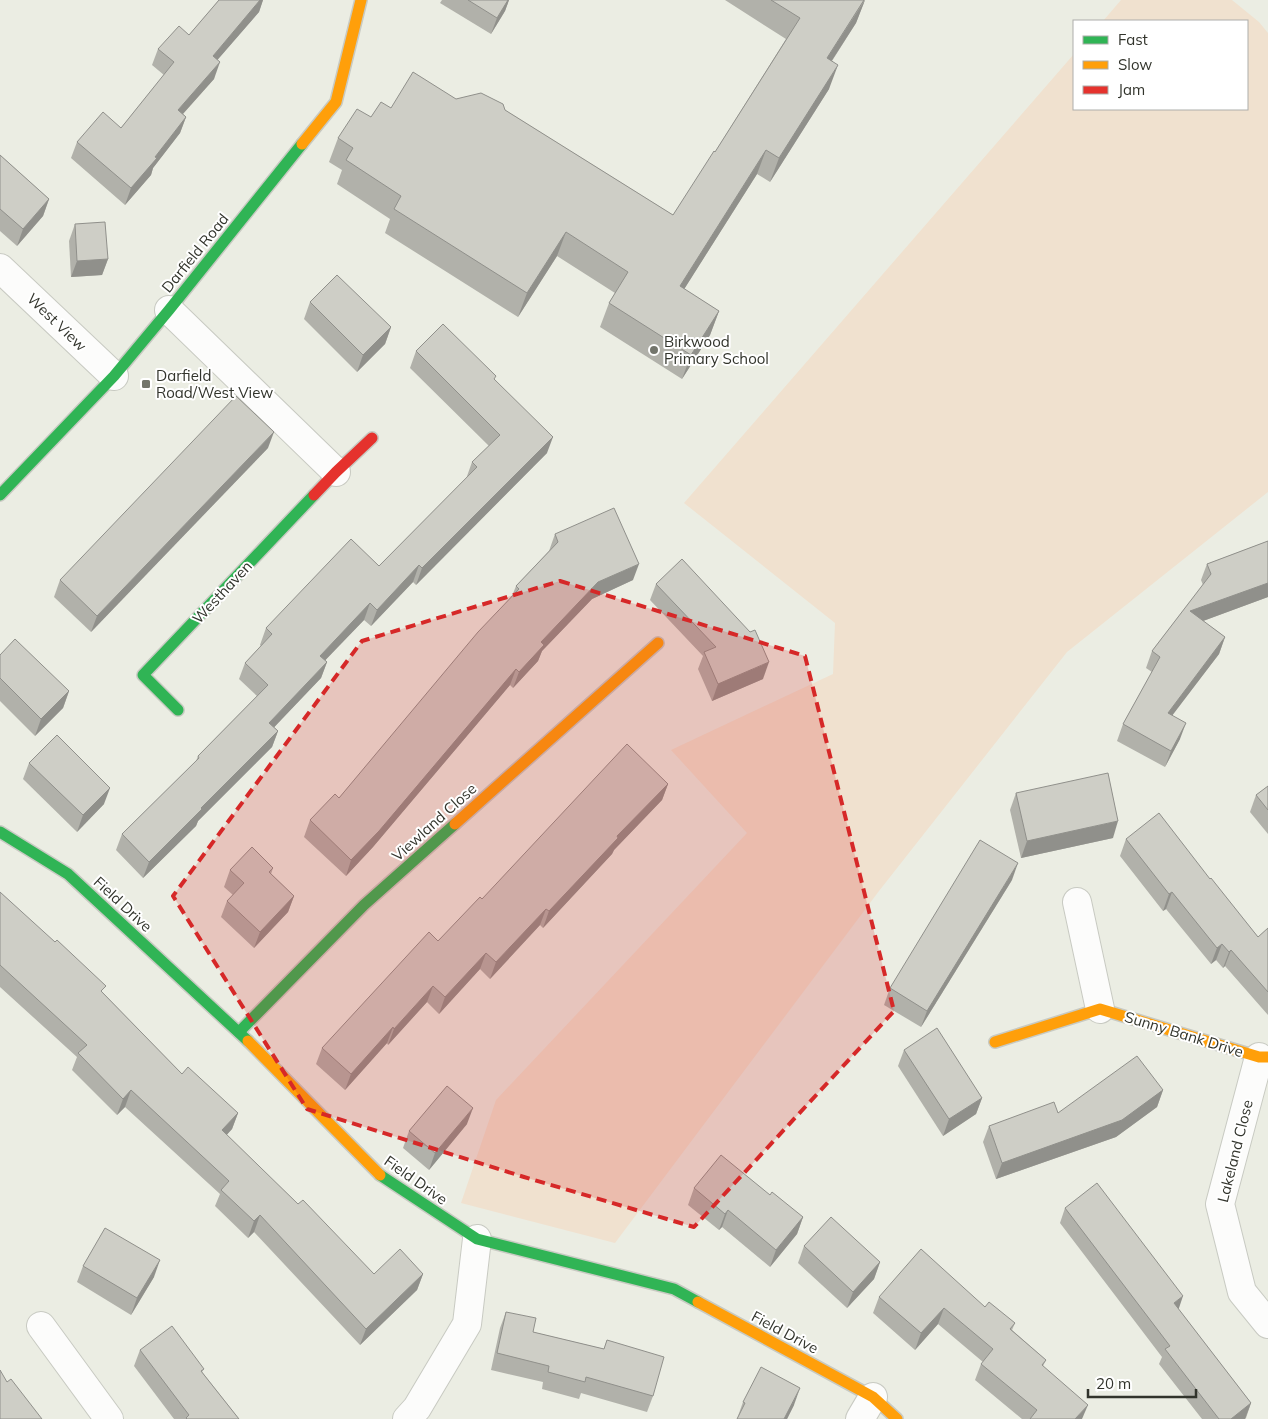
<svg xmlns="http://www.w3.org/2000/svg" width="1268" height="1419" viewBox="0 0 1268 1419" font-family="Mulish,sans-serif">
<rect width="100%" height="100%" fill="#ebede3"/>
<path fill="#f0e1cf" d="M1121 0H1232L1259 22 1268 33V492L1067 652 879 891 615 1243 461 1203 496 1100 747 833 671 750 833 674 835 623 684 503 1074 54V109H1247V21H1103Z"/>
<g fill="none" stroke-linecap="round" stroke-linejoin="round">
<defs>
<g id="street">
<path d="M0 268 114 376"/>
<path d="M169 310 336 472"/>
<path d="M1077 902 1100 1009"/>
<path d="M1259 1057 1220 1204 1242 1292 1268 1324"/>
<path d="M41 1326 109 1419"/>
<path d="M407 1419 417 1408 467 1324 477 1239"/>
<path d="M860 1419 873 1397"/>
</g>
<g id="fast">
<path d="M0 495 114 376 169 310 302 144"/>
<path d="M178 710 143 675 314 495"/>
<path d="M0 832 68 874 248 1041"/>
<path d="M239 1032 364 905 455 824"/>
<path d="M380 1175 477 1239 674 1289 698 1302"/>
</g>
<g id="slow">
<path d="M302 144 336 102 361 0"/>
<path d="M455 824 658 643"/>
<path d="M248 1041 380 1175"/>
<path d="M995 1042 1100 1009 1259 1057H1268"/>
<path d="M698 1302 873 1397 897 1419"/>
</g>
<path id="jam" d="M314 495 336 472 372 438"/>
</defs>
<use href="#street" stroke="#c8cac2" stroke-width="30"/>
<use href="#fast" stroke="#c8cac2" stroke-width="14"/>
<use href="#slow" stroke="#c8cac2" stroke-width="14"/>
<use href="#jam" stroke="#c8cac2" stroke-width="14"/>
<use href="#street" stroke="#fcfcfb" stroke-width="28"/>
<use href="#fast" stroke="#30b455" stroke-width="11"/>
<use href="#slow" stroke="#ff9f0a" stroke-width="11"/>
<use href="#jam" stroke="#e5322d" stroke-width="11"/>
</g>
<g fill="#b1b1aa">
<path d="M219 0H263L259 12 217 60 214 79 183 114 186 117 180 133 153 168 151 175 125 205 71 158 77 142 121 128 164 75 152 65 158 49 189 35Z"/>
<path d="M442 0H509L505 11 491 34 440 3Z"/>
<path d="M725 0H865L856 23 832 61 829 89 770 182 757 174 684 289 719 311 710 335 682 379 600 327 609 303 615 293 557 256 518 317 385 233 390 219 337 184 342 170 329 162 338 138 371 117 391 108 456 99 505 110 673 215 715 152 786 39Z"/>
<path d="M0 155 49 199 43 216 17 246 0 231Z"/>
<path d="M75 224 108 259 102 275 71 277 69 241Z"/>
<path d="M310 302 391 327 385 344 357 372 304 319Z"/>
<path d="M416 351 495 380 547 453 416 585 413 582 371 626 364 620 325 660 327 662 321 678 274 727 278 731 272 747 198 821 196 826 143 878 116 850 122 834 196 761 198 756 257 696 239 679 245 663 261 646 260 645 266 628 379 566 466 479 472 462 489 446 410 368Z"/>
<path d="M268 448 91 632 54 597 60 580Z"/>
<path d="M555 534 633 580 592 599 542 651 538 661 513 688 510 685 373 847 346 876 304 837 310 820 339 798 512 596 516 586 549 551Z"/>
<path d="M1268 541V597L1203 621 1225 637 1219 654 1172 715 1180 739 1165 767 1117 741 1123 724 1152 672 1146 668 1152 651 1203 585 1201 580 1207 564Z"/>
<path d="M656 584 763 679 712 701 698 669 703 656 650 600Z"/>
<path d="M0 655 69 691 63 708 35 736 0 701Z"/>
<path d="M29 763 104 804 77 832 23 779Z"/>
<path d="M668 784 662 800 614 850 612 854 543 928 540 925 490 979 480 969 439 1014 427 1002 388 1045 387 1043 345 1090 316 1064 322 1048 438 941 482 899Z"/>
<path d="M1268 786V834L1250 812 1256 795Z"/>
<path d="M1016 793 1113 838 1021 858 1010 810Z"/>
<path d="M1126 839 1210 879 1258 937 1268 928V1015L1225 966 1223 968 1216 960 1211 964 1166 909 1163 911 1120 856Z"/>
<path d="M273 868 271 874 294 896 288 912 254 948 221 917 227 901 233 895 224 887 230 870Z"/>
<path d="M1012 880 921 1027 884 1005 890 988Z"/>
<path d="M0 892 103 993 182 1074 238 1113 232 1129 226 1135 298 1204 374 1274H423L417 1290 360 1345 254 1232 248 1238 215 1206 220 1194 125 1107 117 1115 72 1070 77 1057 0 987Z"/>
<path d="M904 1050 982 1098 976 1114 943 1136 898 1066Z"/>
<path d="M1163 1090 1157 1107 1116 1137 996 1179 983 1142 989 1126 1058 1113Z"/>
<path d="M467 1124 429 1170 403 1148 409 1131Z"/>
<path d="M694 1188 770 1195 803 1217 797 1234 770 1267 722 1227 719 1230 688 1205Z"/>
<path d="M1065 1208 1178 1309 1251 1403 1246 1418 1245 1419H1202L1159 1364 1162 1357 1060 1223Z"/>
<path d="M804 1246 880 1262 874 1279 847 1308 798 1263Z"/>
<path d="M83 1266 154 1277 131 1315 77 1282Z"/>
<path d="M879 1297 985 1307 1015 1323 1012 1330 1046 1360 1043 1366 1082 1419H1022L975 1380 981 1364 983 1362 938 1324 915 1350 873 1313Z"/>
<path d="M506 1312 533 1332 604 1349 607 1340 653 1396 647 1412 581 1393 579 1399 542 1389 543 1382 491 1370 500 1328Z"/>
<path d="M140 1350 204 1369 202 1372 239 1419H174L134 1366Z"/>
<path d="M743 1402 794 1405 787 1419H737Z"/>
</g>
<g fill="#90908b">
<path d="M260 0H263L259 12 207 72 213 56Z"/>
<path d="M508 0H509L505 11 491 34 497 18Z"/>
<path d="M865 0 856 23 818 82 827 58Z"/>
<path d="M220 62 214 79 172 126 178 110Z"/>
<path d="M838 65 829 89 770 182 779 158Z"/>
<path d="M186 117 180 133 153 168 151 175 125 205 131 188Z"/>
<path d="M766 150 757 174 671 310 680 286Z"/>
<path d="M49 199 43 216 17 246 23 229Z"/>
<path d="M566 232 557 256 518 317 527 293Z"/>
<path d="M108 259 102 275 71 277 77 261Z"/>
<path d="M719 311 710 335 682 379 691 355Z"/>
<path d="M391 327 385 344 357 372 363 355Z"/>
<path d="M274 432 268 448 91 632 97 616Z"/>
<path d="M553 437 547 453 416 585 422 568Z"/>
<path d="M639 564 633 580 592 599 542 651 538 661 513 688 519 672 541 642 598 582Z"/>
<path d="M419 565 413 582 371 626 377 610Z"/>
<path d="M1268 583V597L1184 628 1190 611Z"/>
<path d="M370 603 364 620 314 672 320 656Z"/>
<path d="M1225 637 1219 654 1162 729 1168 713Z"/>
<path d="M327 662 321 678 263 739 269 723Z"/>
<path d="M769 662 763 679 712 701 718 684Z"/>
<path d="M516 669 510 685 373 847 346 876 351 860Z"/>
<path d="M69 691 63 708 35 736 41 719Z"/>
<path d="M1186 723 1180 739 1165 767 1171 751Z"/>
<path d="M278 731 272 747 198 821 196 826 143 878 149 862 201 808Z"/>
<path d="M668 784 662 800 614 850 612 854 543 928 549 911 617 836Z"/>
<path d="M110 788 104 804 77 832 83 815Z"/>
<path d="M1118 821 1113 838 1021 858 1027 841Z"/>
<path d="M1018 863 1012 880 921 1027 927 1011Z"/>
<path d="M1172 892 1166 909 1163 911 1169 894Z"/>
<path d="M294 896 288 912 254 948 260 932Z"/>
<path d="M546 909 540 925 490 979 496 962Z"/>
<path d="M1222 944 1216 960 1211 964 1217 948Z"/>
<path d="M1231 950 1225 966 1223 968 1229 952Z"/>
<path d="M486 953 480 969 439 1014 445 997Z"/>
<path d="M433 986 427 1002 388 1045 394 1029Z"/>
<path d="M393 1027 387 1043 345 1090 351 1074Z"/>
<path d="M131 1090 125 1107 117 1115 123 1099Z"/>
<path d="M1163 1090 1157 1107 1116 1137 996 1179 1002 1163Z"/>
<path d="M982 1098 976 1114 943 1136 949 1119Z"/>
<path d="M473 1108 467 1124 429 1170 435 1153Z"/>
<path d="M238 1113 232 1129 216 1147 222 1130Z"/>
<path d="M728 1210 722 1227 719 1230 725 1214Z"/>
<path d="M260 1215 254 1232 248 1238 254 1221Z"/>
<path d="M803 1217 797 1234 770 1267 776 1250Z"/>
<path d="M160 1260 154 1277 131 1315 137 1298Z"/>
<path d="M880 1262 874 1279 847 1308 853 1292Z"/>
<path d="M423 1274 417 1290 360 1345 366 1329Z"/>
<path d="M1183 1296 1178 1311 1174 1303Z"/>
<path d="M944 1308 938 1324 915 1350 921 1333Z"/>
<path d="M800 1388 794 1405 787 1419H784Z"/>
<path d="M1251 1403 1245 1419H1231Z"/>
<path d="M1088 1405 1082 1419H1075Z"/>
</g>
<g fill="#cecec6" stroke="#90908b">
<path d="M219 0H260L213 56 220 62 178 110 186 117 155 157 157 158 131 188 77 142 103 112 121 128 174 62 158 49 179 26 189 35Z"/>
<path d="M468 0H508L497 18Z"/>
<path d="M771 0H864L827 58 838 65 779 158 766 150 680 286 719 311 691 355 609 303 628 272 566 232 527 293 394 209 401 196 346 160 353 148 338 138 357 109 371 117 381 102 391 108 413 72 456 99 481 93 503 104 505 110 673 215 714 151 715 152 800 18Z"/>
<path d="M0 155 49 199 23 229 0 209Z"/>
<path d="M105 222 108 259 77 261 75 224Z"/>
<path d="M337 275 391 327 363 355 310 302Z"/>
<path d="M443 324 496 376 494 379 553 437 422 568 419 565 377 610 370 603 320 656 327 662 269 723 278 731 201 808 202 809 149 862 122 834 199 758 198 756 268 685 245 663 272 634 266 628 351 539 379 566 477 467 472 462 500 435 416 351Z"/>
<path d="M236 396 274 432 97 616 60 580Z"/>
<path d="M614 508 639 564 598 582 541 642 544 645 519 672 516 669 379 831 351 860 310 820 335 794 339 798 478 632 519 589 516 586 558 542 555 534Z"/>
<path d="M1268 541V583L1190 611 1225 637 1168 713 1186 723 1171 751 1123 724 1160 657 1152 651 1211 574 1207 564Z"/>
<path d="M682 559 750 632 755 630 769 662 718 684 704 652 716 647 656 584Z"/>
<path d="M15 639 69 691 41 719 0 678V655Z"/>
<path d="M57 735 110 788 83 815 29 763Z"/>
<path d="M627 744 668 784 617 836 618 838 549 911 546 909 496 962 486 953 445 997 433 986 394 1029 393 1027 351 1074 322 1048 429 932 438 941 480 897 482 899Z"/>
<path d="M1108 773 1118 821 1027 841 1016 793Z"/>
<path d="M1268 786V810L1256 795Z"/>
<path d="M1159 813 1210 879 1211 878 1258 937 1268 928V992L1231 950 1229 952 1222 944 1217 948 1172 892 1169 894 1126 839Z"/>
<path d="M980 840 1018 863 927 1011 890 988Z"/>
<path d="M252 847 273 868 269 872 294 896 260 932 227 901 244 883 230 870Z"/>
<path d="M0 892 55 942 57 940 106 986 101 991 182 1074 188 1067 238 1113 222 1130 298 1204 303 1200 374 1274 400 1249 423 1274 366 1329 260 1215 254 1221 221 1190 229 1181 131 1090 123 1099 78 1053 87 1045 0 965Z"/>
<path d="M937 1028 982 1098 949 1119 904 1050Z"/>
<path d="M1137 1056 1163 1090 1122 1120 1002 1163 989 1126 1054 1102 1058 1113Z"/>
<path d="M447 1086 473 1108 435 1153 409 1131Z"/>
<path d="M721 1155 770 1195 772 1192 803 1217 776 1250 728 1210 725 1214 694 1188Z"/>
<path d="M1097 1183 1183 1296 1174 1303 1251 1403 1231 1419H1219L1165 1349 1170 1346 1065 1208Z"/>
<path d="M831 1217 880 1262 853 1292 804 1246Z"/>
<path d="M105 1228 160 1260 137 1298 83 1266Z"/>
<path d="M921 1249 985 1307 989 1302 1015 1323 1010 1329 1046 1360 1042 1365 1088 1405 1075 1419H1030L1037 1410 981 1364 993 1349 944 1308 921 1333 879 1297Z"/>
<path d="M506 1312 536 1318 533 1332 604 1349 607 1340 664 1357 653 1396 586 1377 585 1382 548 1372 549 1366 497 1353Z"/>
<path d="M172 1326 204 1369 201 1371 239 1419H187L186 1418 189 1415 140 1350Z"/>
<path d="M761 1367 800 1388 784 1419H737L745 1403 743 1402Z"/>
<path d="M0 1370 7 1382 11 1379 42 1419H0Z"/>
</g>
<path fill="#d62828" fill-opacity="0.2" stroke="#d62828" stroke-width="4" stroke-dasharray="10 6" stroke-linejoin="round" d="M560 581 805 656 894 1011 694 1227 524 1177 307 1109 173 896 362 641Z"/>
<g fill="#73756c" stroke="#fff" stroke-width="2">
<circle cx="654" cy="350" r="5"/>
<rect x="141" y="379" width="10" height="10" rx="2.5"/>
</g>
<g text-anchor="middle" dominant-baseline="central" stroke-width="4" stroke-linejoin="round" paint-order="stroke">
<g font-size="15" fill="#32342c" stroke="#fff">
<text transform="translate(195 253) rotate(-51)">Darfield Road</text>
<text transform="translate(57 322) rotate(44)">West View</text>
<text transform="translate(222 592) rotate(-47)">Westhaven</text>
<text transform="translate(434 822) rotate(-42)">Viewland Close</text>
<text transform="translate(123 904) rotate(43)">Field Drive</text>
<text transform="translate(1184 1034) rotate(17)">Sunny Bank Drive</text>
<text transform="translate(1235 1151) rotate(-76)">Lakeland Close</text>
<text transform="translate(416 1180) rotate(35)">Field Drive</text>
<text transform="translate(785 1332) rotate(28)">Field Drive</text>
</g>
<g font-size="15" fill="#32342c" stroke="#fff" text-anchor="start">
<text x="664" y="341">Birkwood<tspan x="664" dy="17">Primary School</tspan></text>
<text x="156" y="375">Darfield<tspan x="156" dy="17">Road/West View</tspan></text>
</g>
</g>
<rect x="1073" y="20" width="175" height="90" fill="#ffffff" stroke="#adaeab"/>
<rect x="1083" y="36" width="25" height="8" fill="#30b455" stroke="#adaeab"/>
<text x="1118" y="45" font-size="15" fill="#32342c">Fast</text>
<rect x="1083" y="61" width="25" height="8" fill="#ff9f0a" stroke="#adaeab"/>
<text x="1118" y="70" font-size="15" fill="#32342c">Slow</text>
<rect x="1083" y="86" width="25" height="8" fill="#e5322d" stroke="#adaeab"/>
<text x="1118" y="95" font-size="15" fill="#32342c">Jam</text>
<path d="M1088 1389v8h108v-8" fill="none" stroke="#32342c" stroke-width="2.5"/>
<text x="1096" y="1389" font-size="15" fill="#32342c" stroke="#ffffff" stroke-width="4" paint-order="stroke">20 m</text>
</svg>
